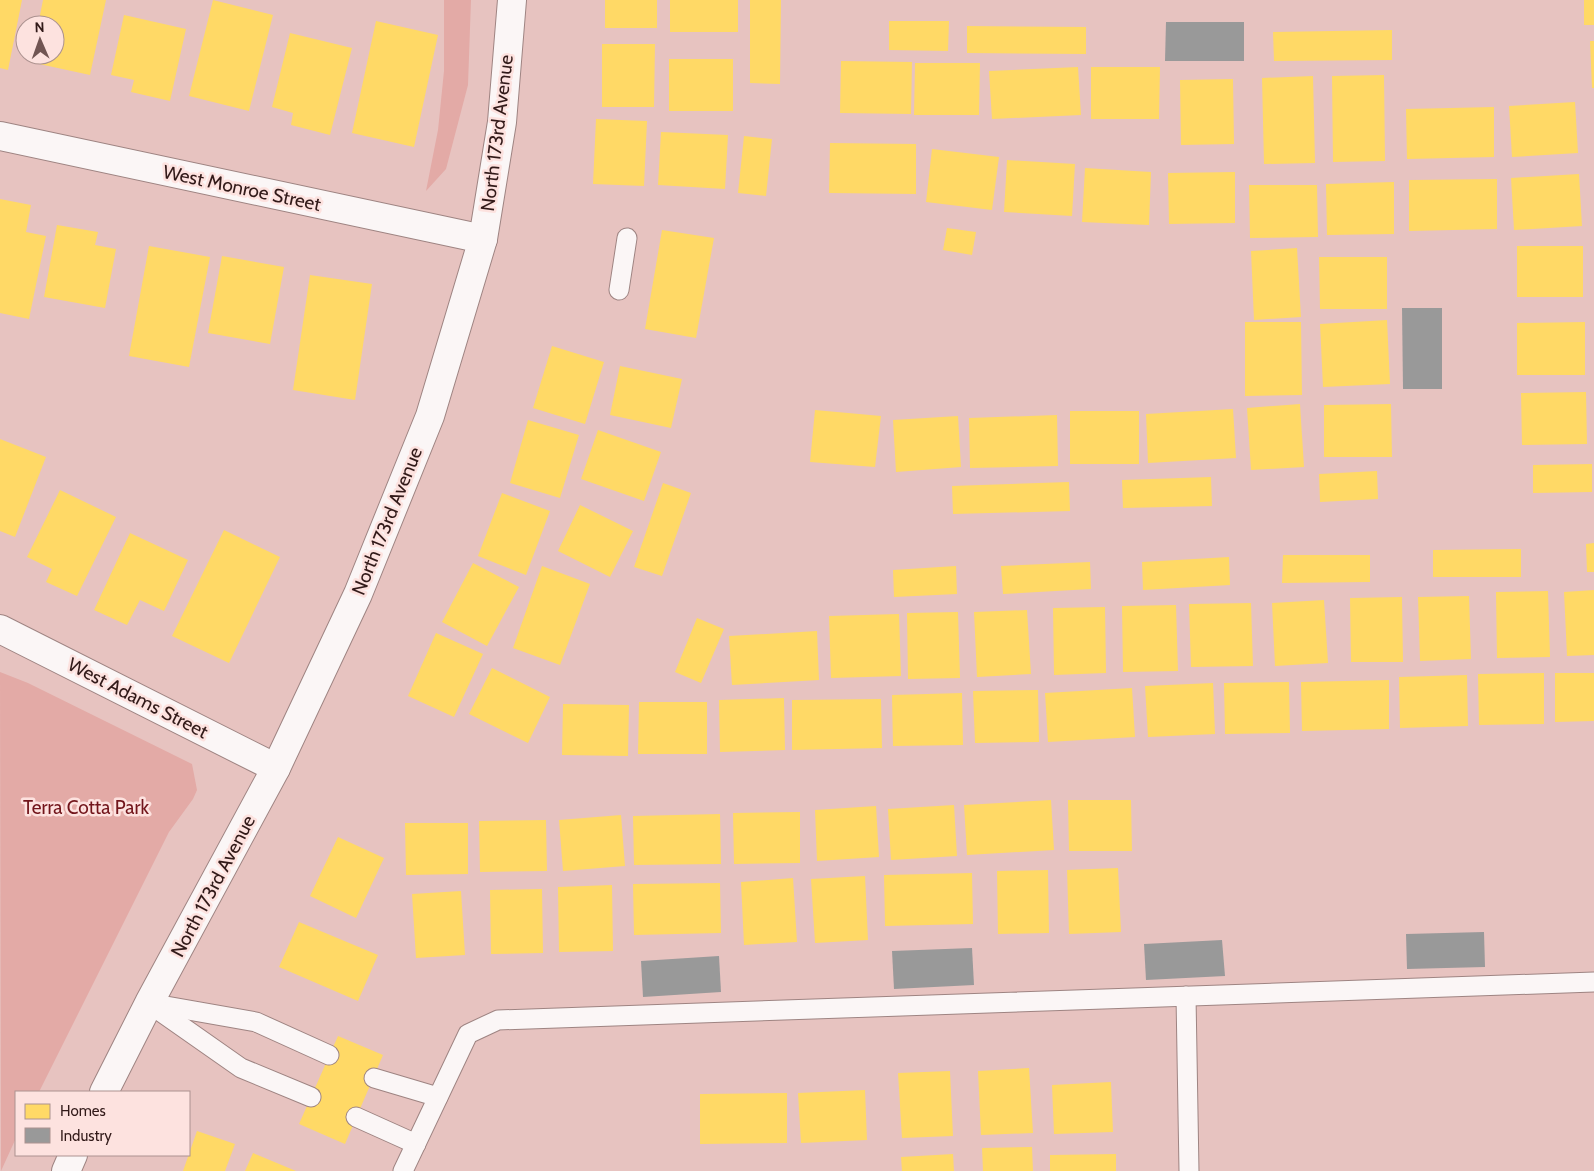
<svg xmlns="http://www.w3.org/2000/svg" width="1594" height="1171" viewBox="0 0 1594 1171" font-family="Cabin,sans-serif">
<rect width="100%" height="100%" fill="#e7c3c0"/>
<g fill="#e3aaa6">
<path d="M444 0H471L468 85 446 169 426 191 438 130 444 71Z"/>
<path d="M0 672 28 683 192 764 197 790 193 799 169 832 39 1092H16V1138L1 1171Z"/>
</g>
<g fill="#ffd966">
<path d="M0 0H22L8 70 0 68Z"/>
<path d="M43 0H106L90 75 30 62 32 55H55V25H38Z"/>
<path d="M213 0 273 15 249 111 189 96Z"/>
<rect x="605" y="0" width="52" height="28"/>
<rect x="670" y="0" width="68" height="32"/>
<path d="M750 0H781L780 84 750 83Z"/>
<rect x="1584" y="0" width="10" height="25"/>
<path d="M124 15 186 29 170 101 131 92 134 80 111 75Z"/>
<path d="M376 21 438 35 414 147 352 133Z"/>
<path d="M889 21H949L948 51 889 50Z"/>
<path d="M967 26 1086 27V54L967 53Z"/>
<path d="M1392 30V60L1274 61 1273 32Z"/>
<path d="M290 33 352 48 330 135 291 125 293 113 272 107Z"/>
<path d="M1590 41H1594V88H1592Z"/>
<path d="M602 44H655L654 107H602Z"/>
<rect x="669" y="59" width="64" height="52"/>
<path d="M841 61 912 62 911 114 840 113Z"/>
<path d="M915 63H980L979 115H914Z"/>
<path d="M1078 67 1081 115 992 119 989 71Z"/>
<path d="M1091 67H1160L1159 119H1091Z"/>
<path d="M1384 75 1385 161 1333 162 1332 76Z"/>
<path d="M1313 76 1315 163 1264 164 1262 78Z"/>
<path d="M1233 79 1234 144 1181 145 1180 80Z"/>
<path d="M1575 102 1578 153 1512 157 1509 106Z"/>
<path d="M1494 107V157L1407 159 1406 109Z"/>
<path d="M596 119 647 121 644 186 593 184Z"/>
<path d="M661 132 728 135 725 189 658 185Z"/>
<path d="M744 136 772 139 766 196 738 193Z"/>
<path d="M830 143 916 144V194L829 193Z"/>
<path d="M932 149 999 157 992 210 926 202Z"/>
<path d="M1007 160 1075 164 1072 216 1004 212Z"/>
<path d="M1085 168 1151 172 1149 225 1082 222Z"/>
<path d="M1235 172V223L1169 224 1168 173Z"/>
<path d="M1579 174 1582 226 1514 230 1511 178Z"/>
<path d="M1497 179V229L1409 231V180Z"/>
<path d="M1394 182V234L1327 235 1326 184Z"/>
<path d="M1249 185H1317L1318 237 1250 238Z"/>
<path d="M0 199 31 205 26 232 46 236 29 319 0 313Z"/>
<path d="M57 225 98 232 95 245 116 249 105 308 44 297Z"/>
<path d="M947 228 976 232 972 255 943 250Z"/>
<path d="M662 230 714 238 696 338 645 329Z"/>
<path d="M149 246 210 257 189 367 129 356Z"/>
<rect x="1517" y="246" width="66" height="51"/>
<path d="M1297 248 1301 317 1254 320 1251 251Z"/>
<path d="M222 256 284 267 270 344 208 333Z"/>
<path d="M1319 257H1387V309H1320Z"/>
<path d="M310 275 372 284 355 400 293 390Z"/>
<path d="M1387 320 1390 384 1323 387 1320 324Z"/>
<path d="M1245 322H1301L1302 395 1245 396Z"/>
<path d="M1585 322V375H1517V323Z"/>
<path d="M552 346 604 362 585 424 533 408Z"/>
<path d="M620 366 682 379 671 428 610 415Z"/>
<path d="M1586 392 1587 444 1522 445 1521 393Z"/>
<path d="M1300 404 1304 467 1251 470 1247 408Z"/>
<path d="M1391 404 1392 457H1324V405Z"/>
<path d="M1233 409 1236 458 1148 463 1146 414Z"/>
<path d="M815 410 881 416 875 467 810 462Z"/>
<rect x="1070" y="411" width="69" height="53"/>
<path d="M1057 415 1058 466 970 468 969 418Z"/>
<path d="M958 416 961 467 896 472 893 420Z"/>
<path d="M528 420 579 435 560 498 510 483Z"/>
<path d="M598 430 661 452 644 501 581 479Z"/>
<path d="M0 439 46 457 15 537 0 531Z"/>
<path d="M1592 464V492L1533 493V465Z"/>
<path d="M1377 471 1378 499 1320 502 1319 474Z"/>
<path d="M1211 477 1212 506 1123 508 1122 480Z"/>
<path d="M1069 482 1070 511 953 514 952 486Z"/>
<path d="M663 483 691 493 662 576 634 567Z"/>
<path d="M60 490 116 517 77 596 46 582 52 569 27 557Z"/>
<path d="M502 493 550 511 526 575 478 556Z"/>
<path d="M580 505 633 531 610 577 558 551Z"/>
<path d="M224 530 280 557 229 663 172 636Z"/>
<path d="M130 533 188 560 164 611 140 600 127 625 94 610Z"/>
<path d="M1594 543V572H1587L1586 544Z"/>
<path d="M1521 549V577H1433V550Z"/>
<path d="M1283 555H1370V582L1282 583Z"/>
<path d="M1229 557 1230 585 1143 590 1142 562Z"/>
<path d="M1090 562 1091 589 1003 594 1001 566Z"/>
<path d="M473 563 519 587 487 646 442 622Z"/>
<path d="M542 566 590 584 560 665 513 648Z"/>
<path d="M956 566 957 594 894 597 893 570Z"/>
<path d="M1594 590V655L1567 656 1564 592Z"/>
<path d="M1548 591 1550 657 1497 658 1496 592Z"/>
<path d="M1469 596 1471 659 1420 661 1418 597Z"/>
<path d="M1402 597 1403 662H1351L1350 598Z"/>
<path d="M1324 600 1328 663 1275 666 1272 603Z"/>
<path d="M1251 603 1253 666 1191 667 1189 604Z"/>
<path d="M1176 605 1178 671 1123 672 1122 606Z"/>
<path d="M1105 607 1106 673 1054 675 1053 608Z"/>
<path d="M1027 610 1031 674 977 677 974 612Z"/>
<path d="M958 612 960 678 908 679 907 613Z"/>
<path d="M899 614 901 676 831 678 829 616Z"/>
<path d="M697 618 724 629 701 683 675 672Z"/>
<path d="M817 631 819 680 732 685 729 636Z"/>
<path d="M436 633 483 654 454 717 408 696Z"/>
<path d="M492 668 550 697 528 743 469 714Z"/>
<path d="M1544 673V724L1479 725 1478 674Z"/>
<path d="M1555 673H1594V721L1555 722Z"/>
<path d="M1467 675 1468 726 1400 728 1399 677Z"/>
<path d="M1389 680V729L1302 731 1301 682Z"/>
<path d="M1289 682 1290 733 1225 734 1224 683Z"/>
<path d="M1213 683 1215 734 1148 737 1145 686Z"/>
<path d="M1132 688 1135 737 1048 742 1045 693Z"/>
<path d="M1038 690 1039 742 975 743 973 691Z"/>
<path d="M962 693 963 745 893 746 892 695Z"/>
<path d="M784 698 785 750 720 752 719 700Z"/>
<path d="M881 699 882 748 792 750V700Z"/>
<path d="M639 702H707V754H638Z"/>
<path d="M563 704 629 705 628 756 562 755Z"/>
<path d="M1051 800 1054 850 967 855 964 805Z"/>
<path d="M1068 800H1131L1132 851H1069Z"/>
<path d="M954 805 957 856 891 860 888 809Z"/>
<path d="M876 806 879 857 817 861 815 810Z"/>
<path d="M800 812V863L734 864 733 813Z"/>
<path d="M720 814 721 864 634 865 633 816Z"/>
<path d="M621 815 625 866 563 871 559 820Z"/>
<path d="M546 820 547 871 480 872 479 821Z"/>
<path d="M405 823H468V874L406 875Z"/>
<path d="M338 837 384 858 356 918 310 896Z"/>
<path d="M1118 868 1121 932 1069 934 1067 870Z"/>
<path d="M1048 870 1049 933 998 934 997 871Z"/>
<path d="M972 873 973 924 885 926 884 875Z"/>
<path d="M865 876 868 940 815 943 811 879Z"/>
<path d="M793 878 797 942 744 945 741 882Z"/>
<path d="M720 883 721 933 634 935 633 884Z"/>
<path d="M612 885 613 951 559 952 558 887Z"/>
<path d="M542 889 543 953 491 954 490 890Z"/>
<path d="M461 891 465 955 416 958 412 894Z"/>
<path d="M299 922 378 955 358 1001 279 967Z"/>
<path d="M338 1036 383 1055 345 1144 299 1124Z"/>
<path d="M1029 1068 1033 1133 981 1135 978 1071Z"/>
<path d="M950 1071 953 1136 902 1138 898 1073Z"/>
<path d="M1111 1082 1113 1132 1054 1134 1052 1085Z"/>
<path d="M865 1090 867 1140 801 1143 798 1093Z"/>
<path d="M787 1093V1143L700 1144V1094Z"/>
<path d="M197 1131 235 1144 225 1171H183Z"/>
<path d="M1032 1147 1033 1171H983L982 1148Z"/>
<path d="M253 1153 296 1171H245Z"/>
<path d="M953 1154 954 1171H902L901 1157Z"/>
<path d="M1116 1154V1171H1050V1155Z"/>
</g>
<g fill="#999">
<path d="M1166 22H1244V61H1165Z"/>
<path d="M1402 308H1442V389H1403Z"/>
<path d="M1484 932 1485 967 1407 969 1406 934Z"/>
<path d="M1222 940 1225 976 1146 980 1144 944Z"/>
<path d="M972 948 974 985 894 989 892 951Z"/>
<path d="M719 956 721 992 643 997 641 961Z"/>
</g>
<g fill="none" stroke-linecap="round" stroke-linejoin="round">
<defs>
<g id="service">
<path d="M619 290 627 238"/>
<path d="M1186 996 1189 1171"/>
<path d="M149 1003 256 1022 329 1055"/>
<path d="M154 1007 241 1068 311 1097"/>
<path d="M374 1078 438 1097"/>
<path d="M356 1117 416 1144"/>
<path d="M403 1171 468 1034 498 1020 1594 982"/>
</g>
<g id="minor">
<path d="M0 136 483 239"/>
<path d="M0 629 276 768"/>
</g>
<g id="tertiary">
<path d="M104 1092 149 1003 276 768 358 594 430 416 483 239 502 122 512 0"/>
<path d="M66 1171 73 1155"/>
</g>
</defs>
<use href="#service" stroke="#9e8482" stroke-width="21"/>
<use href="#minor" stroke="#9e8482" stroke-width="30"/>
<use href="#tertiary" stroke="#9e8482" stroke-width="30"/>
<use href="#service" stroke="#fbf6f6" stroke-width="19"/>
<use href="#minor" stroke="#fbf6f6" stroke-width="28"/>
<use href="#tertiary" stroke="#fbf6f6" stroke-width="28"/>
</g>
<g text-anchor="middle" dominant-baseline="central" stroke-width="5" stroke-linejoin="round" paint-order="stroke">
<g font-size="19" fill="#321a19" stroke="#fde2df">
<text transform="translate(497 133) rotate(-83)">North 173rd Avenue</text>
<text transform="translate(242 188) rotate(12)">West Monroe Street</text>
<text transform="translate(387 521) rotate(-68)">North 173rd Avenue</text>
<text transform="translate(138 698) rotate(27)">West Adams Street</text>
<text transform="translate(213 886) rotate(-62)">North 173rd Avenue</text>
</g>
<g font-size="19" fill="#72151b" stroke="#fde2df">
<text x="86" y="807">Terra Cotta Park</text>
</g>
</g>
<rect x="15" y="1091" width="175" height="65" fill="#fde2df" stroke="#ac9290"/>
<rect x="25" y="1104" width="25" height="15" fill="#ffd966" stroke="#ac9290"/>
<text x="60" y="1116" font-size="15" fill="#321a19">Homes</text>
<rect x="25" y="1128" width="25" height="15" fill="#999999" stroke="#ac9290"/>
<text x="60" y="1141" font-size="15" fill="#321a19">Industry</text>
<g transform="translate(40 40) rotate(358)"><circle r="24" fill="#fde2df" stroke="#ac9290"/>
<path d="M0-4L9 19L0 12L-9 19Z" fill="#715553"/>
<text y="-8" font-size="14" font-weight="bold" text-anchor="middle" fill="#321a19">N</text>
</g>
</svg>
